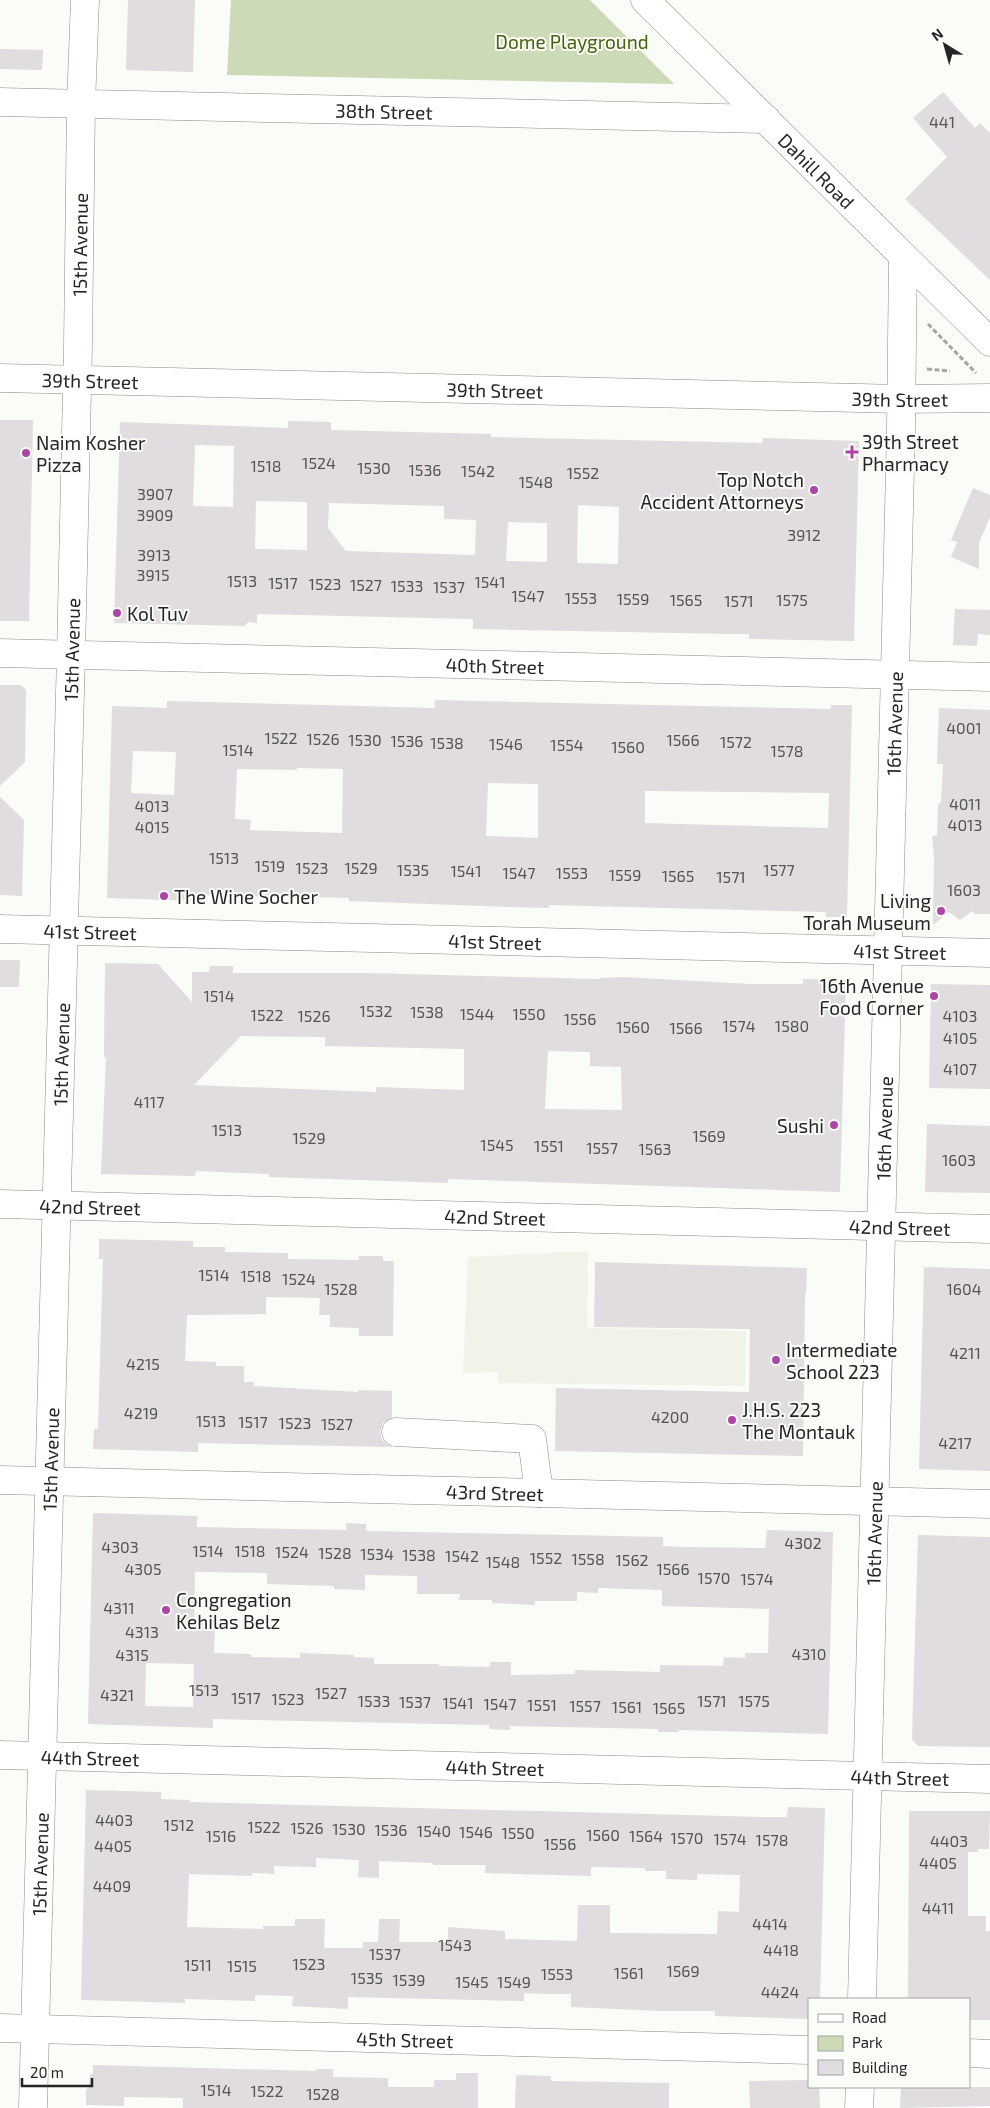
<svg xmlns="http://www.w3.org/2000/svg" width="990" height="2108" viewBox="0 0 990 2108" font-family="'Exo 2',sans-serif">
<rect width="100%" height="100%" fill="#fafcf8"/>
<path fill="#eff3e8" d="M588 1251 587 1328 746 1331 745 1386 498 1383V1372L463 1373 468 1257Z"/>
<path fill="#cddab7" d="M231 0H590L674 84 227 75Z"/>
<g fill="#e0dcdf" fill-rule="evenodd">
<path d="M128 0H195L193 72 126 70Z"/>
<path d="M0 49 43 50 42 70 0 69Z"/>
<path d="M943 92 975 128 980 123 990 133V280L905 199 947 157 913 118Z"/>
<path d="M0 420H33L29 621H0Z"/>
<path d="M288 421 331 422V430L491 434V437L762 443 763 438 859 441 854 641 749 639V634H728L473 629V619L257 614V623L248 622 245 626 114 623 120 422 288 428ZM195 445 234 446 233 507 193 506ZM256 501 307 502V550L255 549ZM329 503 444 506V519L476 520 475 555 346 551 328 528ZM578 505 619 507 618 564 577 563ZM508 522 547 523V562L506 561Z"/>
<path d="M973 488 990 495V517L979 543V569L951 557 957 542 951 540Z"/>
<path d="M955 609 990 610V635L978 634 977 646 953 645Z"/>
<path d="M0 685H21L26 690 25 762 0 786Z"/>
<path d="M435 700 831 709V705H852L847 917H826V912L549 905V908L509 907 349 901V898L198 895V901L107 898 112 706 167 708V701L435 708ZM133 751 176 752 174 795 131 793ZM297 768 343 769 342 833 250 830 251 820 235 819 237 769 297 770ZM488 783 538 784V838L486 836ZM645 791 829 793 828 828 645 823Z"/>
<path d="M939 708 990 710V914H975L972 911 960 920 949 912 933 925 934 856 932 836 937 835 938 805 941 802 943 764H937Z"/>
<path d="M0 797 24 820 22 896 0 895Z"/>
<path d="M0 960H20L19 987H0Z"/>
<path d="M105 963 158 964 192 1002V972H209L210 966H233V973H366L600 979V978L624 977 750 984H803V979L846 980 840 1192 448 1179V1183L269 1177V1174L196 1171 195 1176 101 1174 106 1057H104ZM241 1036 325 1037V1046L464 1049V1090L376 1087V1092L194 1085ZM548 1051 590 1052V1066L621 1067 622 1110 545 1109Z"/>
<path d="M931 984 990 985V1089L929 1088Z"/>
<path d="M927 1124 990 1126V1193L925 1192Z"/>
<path d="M99 1239 193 1241V1247H225V1252L288 1253V1259L359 1260V1256H383V1261H394L393 1336H359V1328L330 1327V1315H319L320 1298 266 1297V1314L187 1315 185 1361 216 1362V1366H244V1382H254V1386L358 1392V1390L392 1391V1417L383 1423 380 1432 382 1440 391 1447 198 1443V1452L93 1449 94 1429H98L103 1259H99Z"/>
<path d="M595 1262 807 1268 806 1294H805L803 1456 555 1451 556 1388 749 1392 750 1329 594 1327Z"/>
<path d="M924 1267 990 1269V1471L919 1469Z"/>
<path d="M93 1513 197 1516V1527L346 1530V1523L366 1524V1531L663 1537V1546L683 1547 765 1548 767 1530 833 1532 828 1734 679 1730V1732H658V1729L510 1726V1730L489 1729V1725L213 1719V1728L88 1724ZM195 1572 267 1573V1584L334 1586V1589L365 1590V1575L417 1576V1594H460L459 1600H492V1603L535 1605V1601H577V1592L598 1593V1588L662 1590V1606L769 1609 768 1653H745V1658L724 1657 723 1666 660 1665V1672L575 1670V1674L511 1675V1662H490V1667L439 1666V1664H374V1658L354 1657V1655L300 1653V1658L251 1657V1654L214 1653 215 1623 194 1622ZM146 1663 194 1664 193 1707 145 1706Z"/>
<path d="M918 1535 990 1537V1747L918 1746 912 1739Z"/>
<path d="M86 1790 161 1792V1799L190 1800V1802L762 1817H787L788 1807 825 1808 820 1999H809V2019L715 2016V2011H661L571 2007V1994H546L524 1993V2001L348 1997V2009L292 2006 293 1996 255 1995V2001L185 1999V2003L81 2000ZM316 1858 359 1860 358 1877 379 1878V1861L433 1863V1865H486L485 1873 591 1876V1867L645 1868V1871H666V1879L697 1880V1874L740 1875 739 1912 718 1911 717 1934 610 1933V1905H578L577 1941 505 1939V1931L448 1927V1942H399L400 1919H379L378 1942H363V1948H324L325 1919H295V1926H263V1929L187 1927 189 1874 252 1876V1873L274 1874V1866L316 1867Z"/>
<path d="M909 1811H990L989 1849H978V1852H968V1916H986V1931H990V2020H969V1999H908Z"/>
<path d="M93 2065 316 2071V2069H333V2077L388 2078V2087H434V2080H456V2073H478V2108H183V2098L124 2097V2106L86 2105V2090L89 2087 90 2074H93Z"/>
<path d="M516 2075 551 2076V2081L669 2083V2108H515Z"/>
<path d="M809 2080V2087H819L820 2108H750L749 2081Z"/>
<path d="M901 2087H990V2106L900 2108Z"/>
</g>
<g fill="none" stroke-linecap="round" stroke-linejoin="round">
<defs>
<g id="minor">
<path id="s1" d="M645 0 990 342"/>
<path id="s2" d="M0 102 766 119"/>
<path id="s3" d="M0 378 902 399 990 398"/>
<path id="s4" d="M0 653 990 677"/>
<path id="s5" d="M0 929 990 953"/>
<path id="s6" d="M0 1204 990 1229"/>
<path d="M396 1432 532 1439 539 1493"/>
<path id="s7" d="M0 1480 990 1504"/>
<path id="s8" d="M0 1755 990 1779"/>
<path id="s9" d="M862 1999 901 429 903 256"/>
<path id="s10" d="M0 2028 809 2050"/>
<path d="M969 2053 990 2054"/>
<path id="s11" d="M33 2108 71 655 78 346 81 104 85 0"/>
<path d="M859 2108 860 2087"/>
</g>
</defs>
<use href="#minor" stroke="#8a8c88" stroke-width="29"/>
<g stroke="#a5a6a3" stroke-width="3" stroke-dasharray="5 2.5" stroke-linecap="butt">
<path d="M928 324 976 373"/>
<path d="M927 369 950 371"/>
</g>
<use href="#minor" stroke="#fff" stroke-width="28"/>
</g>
<g fill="#ad44a6" stroke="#fafcf8" stroke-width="2">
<path d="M849.5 444.5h5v5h5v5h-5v5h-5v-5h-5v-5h5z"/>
<circle cx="26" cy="453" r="5"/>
<circle cx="814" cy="490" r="5"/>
<circle cx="117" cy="613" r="5"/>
<circle cx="164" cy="896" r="5"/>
<circle cx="941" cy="911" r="5"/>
<circle cx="934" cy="996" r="5"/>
<circle cx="834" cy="1125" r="5"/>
<circle cx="776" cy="1360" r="5"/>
<circle cx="732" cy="1420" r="5"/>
<circle cx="166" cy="1610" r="5"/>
</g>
<g text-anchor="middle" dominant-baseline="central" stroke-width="4" stroke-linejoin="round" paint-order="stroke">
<g font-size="16" fill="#545453">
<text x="942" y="121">441</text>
<text x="319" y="462">1524</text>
<text x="266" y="465">1518</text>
<text x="374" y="467">1530</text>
<text x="425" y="469">1536</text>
<text x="478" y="470">1542</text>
<text x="583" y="472">1552</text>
<text x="536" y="481">1548</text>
<text x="155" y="493">3907</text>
<text x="155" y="514">3909</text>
<text x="804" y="534">3912</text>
<text x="154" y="554">3913</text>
<text x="153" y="574">3915</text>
<text x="242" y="580">1513</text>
<text x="490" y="581">1541</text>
<text x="283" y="582">1517</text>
<text x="325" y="583">1523</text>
<text x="366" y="584">1527</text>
<text x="407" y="585">1533</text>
<text x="449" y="586">1537</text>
<text x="528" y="595">1547</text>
<text x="581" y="597">1553</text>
<text x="633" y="598">1559</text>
<text x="686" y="599">1565</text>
<text x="792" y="599">1575</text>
<text x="739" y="600">1571</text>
<text x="964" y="727">4001</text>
<text x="281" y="737">1522</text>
<text x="323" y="738">1526</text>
<text x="365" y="739">1530</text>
<text x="683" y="739">1566</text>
<text x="407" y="740">1536</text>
<text x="736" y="741">1572</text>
<text x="447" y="742">1538</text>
<text x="506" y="743">1546</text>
<text x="567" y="744">1554</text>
<text x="628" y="746">1560</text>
<text x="238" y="749">1514</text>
<text x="787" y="750">1578</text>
<text x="965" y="803">4011</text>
<text x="152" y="805">4013</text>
<text x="965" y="824">4013</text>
<text x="152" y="826">4015</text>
<text x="224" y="857">1513</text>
<text x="270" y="865">1519</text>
<text x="312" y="867">1523</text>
<text x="361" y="867">1529</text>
<text x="413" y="869">1535</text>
<text x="779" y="869">1577</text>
<text x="466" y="870">1541</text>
<text x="519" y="872">1547</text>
<text x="572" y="872">1553</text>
<text x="625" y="874">1559</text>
<text x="678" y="875">1565</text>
<text x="731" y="876">1571</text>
<text x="964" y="889">1603</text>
<text x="219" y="995">1514</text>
<text x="376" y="1010">1532</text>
<text x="427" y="1011">1538</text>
<text x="477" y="1013">1544</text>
<text x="529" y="1013">1550</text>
<text x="267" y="1014">1522</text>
<text x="314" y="1015">1526</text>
<text x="960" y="1015">4103</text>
<text x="580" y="1018">1556</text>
<text x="739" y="1025">1574</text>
<text x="792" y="1025">1580</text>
<text x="633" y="1026">1560</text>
<text x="686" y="1027">1566</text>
<text x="960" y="1037">4105</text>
<text x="960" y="1068">4107</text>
<text x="149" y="1101">4117</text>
<text x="227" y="1129">1513</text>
<text x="709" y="1135">1569</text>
<text x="309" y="1137">1529</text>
<text x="497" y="1144">1545</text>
<text x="549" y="1145">1551</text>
<text x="602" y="1147">1557</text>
<text x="655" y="1148">1563</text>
<text x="959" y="1159">1603</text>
<text x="214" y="1274">1514</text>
<text x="256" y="1275">1518</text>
<text x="299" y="1278">1524</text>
<text x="341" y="1288">1528</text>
<text x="964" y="1288">1604</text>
<text x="965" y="1352">4211</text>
<text x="143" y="1363">4215</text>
<text x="141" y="1412">4219</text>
<text x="670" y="1416">4200</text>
<text x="211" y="1420">1513</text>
<text x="253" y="1421">1517</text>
<text x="295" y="1422">1523</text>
<text x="337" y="1423">1527</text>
<text x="955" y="1442">4217</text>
<text x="803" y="1542">4302</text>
<text x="120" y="1546">4303</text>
<text x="208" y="1550">1514</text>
<text x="250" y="1550">1518</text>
<text x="292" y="1551">1524</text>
<text x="335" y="1552">1528</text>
<text x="377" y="1553">1534</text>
<text x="419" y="1554">1538</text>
<text x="462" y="1555">1542</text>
<text x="546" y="1557">1552</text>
<text x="588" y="1558">1558</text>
<text x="632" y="1559">1562</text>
<text x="503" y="1561">1548</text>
<text x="143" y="1568">4305</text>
<text x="673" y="1568">1566</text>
<text x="714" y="1577">1570</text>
<text x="757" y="1578">1574</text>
<text x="119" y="1607">4311</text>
<text x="142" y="1631">4313</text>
<text x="809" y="1653">4310</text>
<text x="132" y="1654">4315</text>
<text x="204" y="1689">1513</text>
<text x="331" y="1692">1527</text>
<text x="117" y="1694">4321</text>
<text x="246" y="1697">1517</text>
<text x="288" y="1698">1523</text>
<text x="374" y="1700">1533</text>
<text x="712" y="1700">1571</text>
<text x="754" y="1700">1575</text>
<text x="415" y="1701">1537</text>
<text x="458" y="1702">1541</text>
<text x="500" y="1703">1547</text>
<text x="542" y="1704">1551</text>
<text x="585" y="1705">1557</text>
<text x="627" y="1706">1561</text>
<text x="669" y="1707">1565</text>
<text x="114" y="1819">4403</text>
<text x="179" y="1824">1512</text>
<text x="264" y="1826">1522</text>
<text x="307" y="1827">1526</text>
<text x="349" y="1828">1530</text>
<text x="391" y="1829">1536</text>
<text x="434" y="1830">1540</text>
<text x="476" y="1831">1546</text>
<text x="518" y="1832">1550</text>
<text x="603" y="1834">1560</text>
<text x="221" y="1835">1516</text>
<text x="646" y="1835">1564</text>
<text x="687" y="1837">1570</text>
<text x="730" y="1838">1574</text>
<text x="772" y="1839">1578</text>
<text x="949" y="1840">4403</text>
<text x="560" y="1843">1556</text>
<text x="113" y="1845">4405</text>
<text x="938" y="1862">4405</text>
<text x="112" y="1885">4409</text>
<text x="938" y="1907">4411</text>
<text x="770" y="1923">4414</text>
<text x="455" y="1944">1543</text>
<text x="781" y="1949">4418</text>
<text x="385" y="1953">1537</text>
<text x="309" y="1963">1523</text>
<text x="198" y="1964">1511</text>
<text x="242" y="1965">1515</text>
<text x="683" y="1970">1569</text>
<text x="629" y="1972">1561</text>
<text x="557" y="1973">1553</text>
<text x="367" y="1977">1535</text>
<text x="409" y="1979">1539</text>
<text x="472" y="1981">1545</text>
<text x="514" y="1981">1549</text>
<text x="780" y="1991">4424</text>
<text x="216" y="2089">1514</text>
<text x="267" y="2090">1522</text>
<text x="323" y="2093">1528</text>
</g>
<g font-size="19" fill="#4a610b" stroke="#fafcf8">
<text x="572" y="41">Dome Playground</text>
</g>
<g font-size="19" fill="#252624" stroke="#fafcf8">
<text stroke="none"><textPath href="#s2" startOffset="384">38th Street</textPath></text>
<text stroke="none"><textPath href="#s1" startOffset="242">Dahill Road</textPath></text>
<text stroke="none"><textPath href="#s11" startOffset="1864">15th Avenue</textPath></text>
<text stroke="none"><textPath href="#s3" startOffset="90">39th Street</textPath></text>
<text stroke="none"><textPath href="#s3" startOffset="495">39th Street</textPath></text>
<text stroke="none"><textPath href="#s3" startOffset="900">39th Street</textPath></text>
<text stroke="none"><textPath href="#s11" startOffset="1459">15th Avenue</textPath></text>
<text stroke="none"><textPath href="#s4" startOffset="495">40th Street</textPath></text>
<text stroke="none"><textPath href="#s9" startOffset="1276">16th Avenue</textPath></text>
<text stroke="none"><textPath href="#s5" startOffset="90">41st Street</textPath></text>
<text stroke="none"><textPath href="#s5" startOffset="495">41st Street</textPath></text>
<text stroke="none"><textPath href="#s5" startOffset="900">41st Street</textPath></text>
<text stroke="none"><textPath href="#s11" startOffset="1054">15th Avenue</textPath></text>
<text stroke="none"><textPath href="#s9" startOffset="871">16th Avenue</textPath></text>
<text stroke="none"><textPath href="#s6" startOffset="90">42nd Street</textPath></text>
<text stroke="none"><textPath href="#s6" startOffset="495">42nd Street</textPath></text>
<text stroke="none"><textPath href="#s6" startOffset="900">42nd Street</textPath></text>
<text stroke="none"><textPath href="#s11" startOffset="649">15th Avenue</textPath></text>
<text stroke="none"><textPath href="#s7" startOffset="495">43rd Street</textPath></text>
<text stroke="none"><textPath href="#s9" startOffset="466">16th Avenue</textPath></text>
<text stroke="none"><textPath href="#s8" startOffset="90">44th Street</textPath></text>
<text stroke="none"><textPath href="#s8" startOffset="495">44th Street</textPath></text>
<text stroke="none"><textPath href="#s8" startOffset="900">44th Street</textPath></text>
<text stroke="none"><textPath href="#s11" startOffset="244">15th Avenue</textPath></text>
<text stroke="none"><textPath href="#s10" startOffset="405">45th Street</textPath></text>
</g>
<g font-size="19" fill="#252624" stroke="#fafcf8" text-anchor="start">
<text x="862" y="441">39th Street<tspan x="862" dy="22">Pharmacy</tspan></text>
<text x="36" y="442">Naim Kosher<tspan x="36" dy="22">Pizza</tspan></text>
<text x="804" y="479" text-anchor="end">Top Notch<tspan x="804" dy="22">Accident Attorneys</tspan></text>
<text x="127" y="613">Kol Tuv</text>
<text x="174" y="896">The Wine Socher</text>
<text x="931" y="900" text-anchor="end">Living<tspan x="931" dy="22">Torah Museum</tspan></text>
<text x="924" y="985" text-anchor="end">16th Avenue<tspan x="924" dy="22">Food Corner</tspan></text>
<text x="824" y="1125" text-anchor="end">Sushi</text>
<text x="786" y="1349">Intermediate<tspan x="786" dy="22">School 223</tspan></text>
<text x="742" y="1409">J.H.S. 223<tspan x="742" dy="22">The Montauk</tspan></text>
<text x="176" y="1599">Congregation<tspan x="176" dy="22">Kehilas Belz</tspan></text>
</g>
</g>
<rect x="808" y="1998" width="162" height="90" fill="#fafcf8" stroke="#a5a6a3"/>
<rect x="818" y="2014" width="25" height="8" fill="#ffffff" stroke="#a5a6a3"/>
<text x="852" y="2023" font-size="15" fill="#252624">Road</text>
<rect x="818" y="2036" width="25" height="15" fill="#cddab7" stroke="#a5a6a3"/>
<text x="852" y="2048" font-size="15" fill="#252624">Park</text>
<rect x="818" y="2060" width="25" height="15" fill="#e0dcdf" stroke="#a5a6a3"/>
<text x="852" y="2073" font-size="15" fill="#252624">Building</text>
<g transform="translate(945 45) rotate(323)" stroke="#fafcf8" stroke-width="4" paint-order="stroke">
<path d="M0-4L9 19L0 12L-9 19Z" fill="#252624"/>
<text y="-8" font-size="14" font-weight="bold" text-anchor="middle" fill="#252624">N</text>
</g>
<path d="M22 2078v8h70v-8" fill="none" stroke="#252624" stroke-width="2.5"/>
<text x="30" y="2078" font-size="15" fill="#252624" stroke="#fafcf8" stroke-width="4" paint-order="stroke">20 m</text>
</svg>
